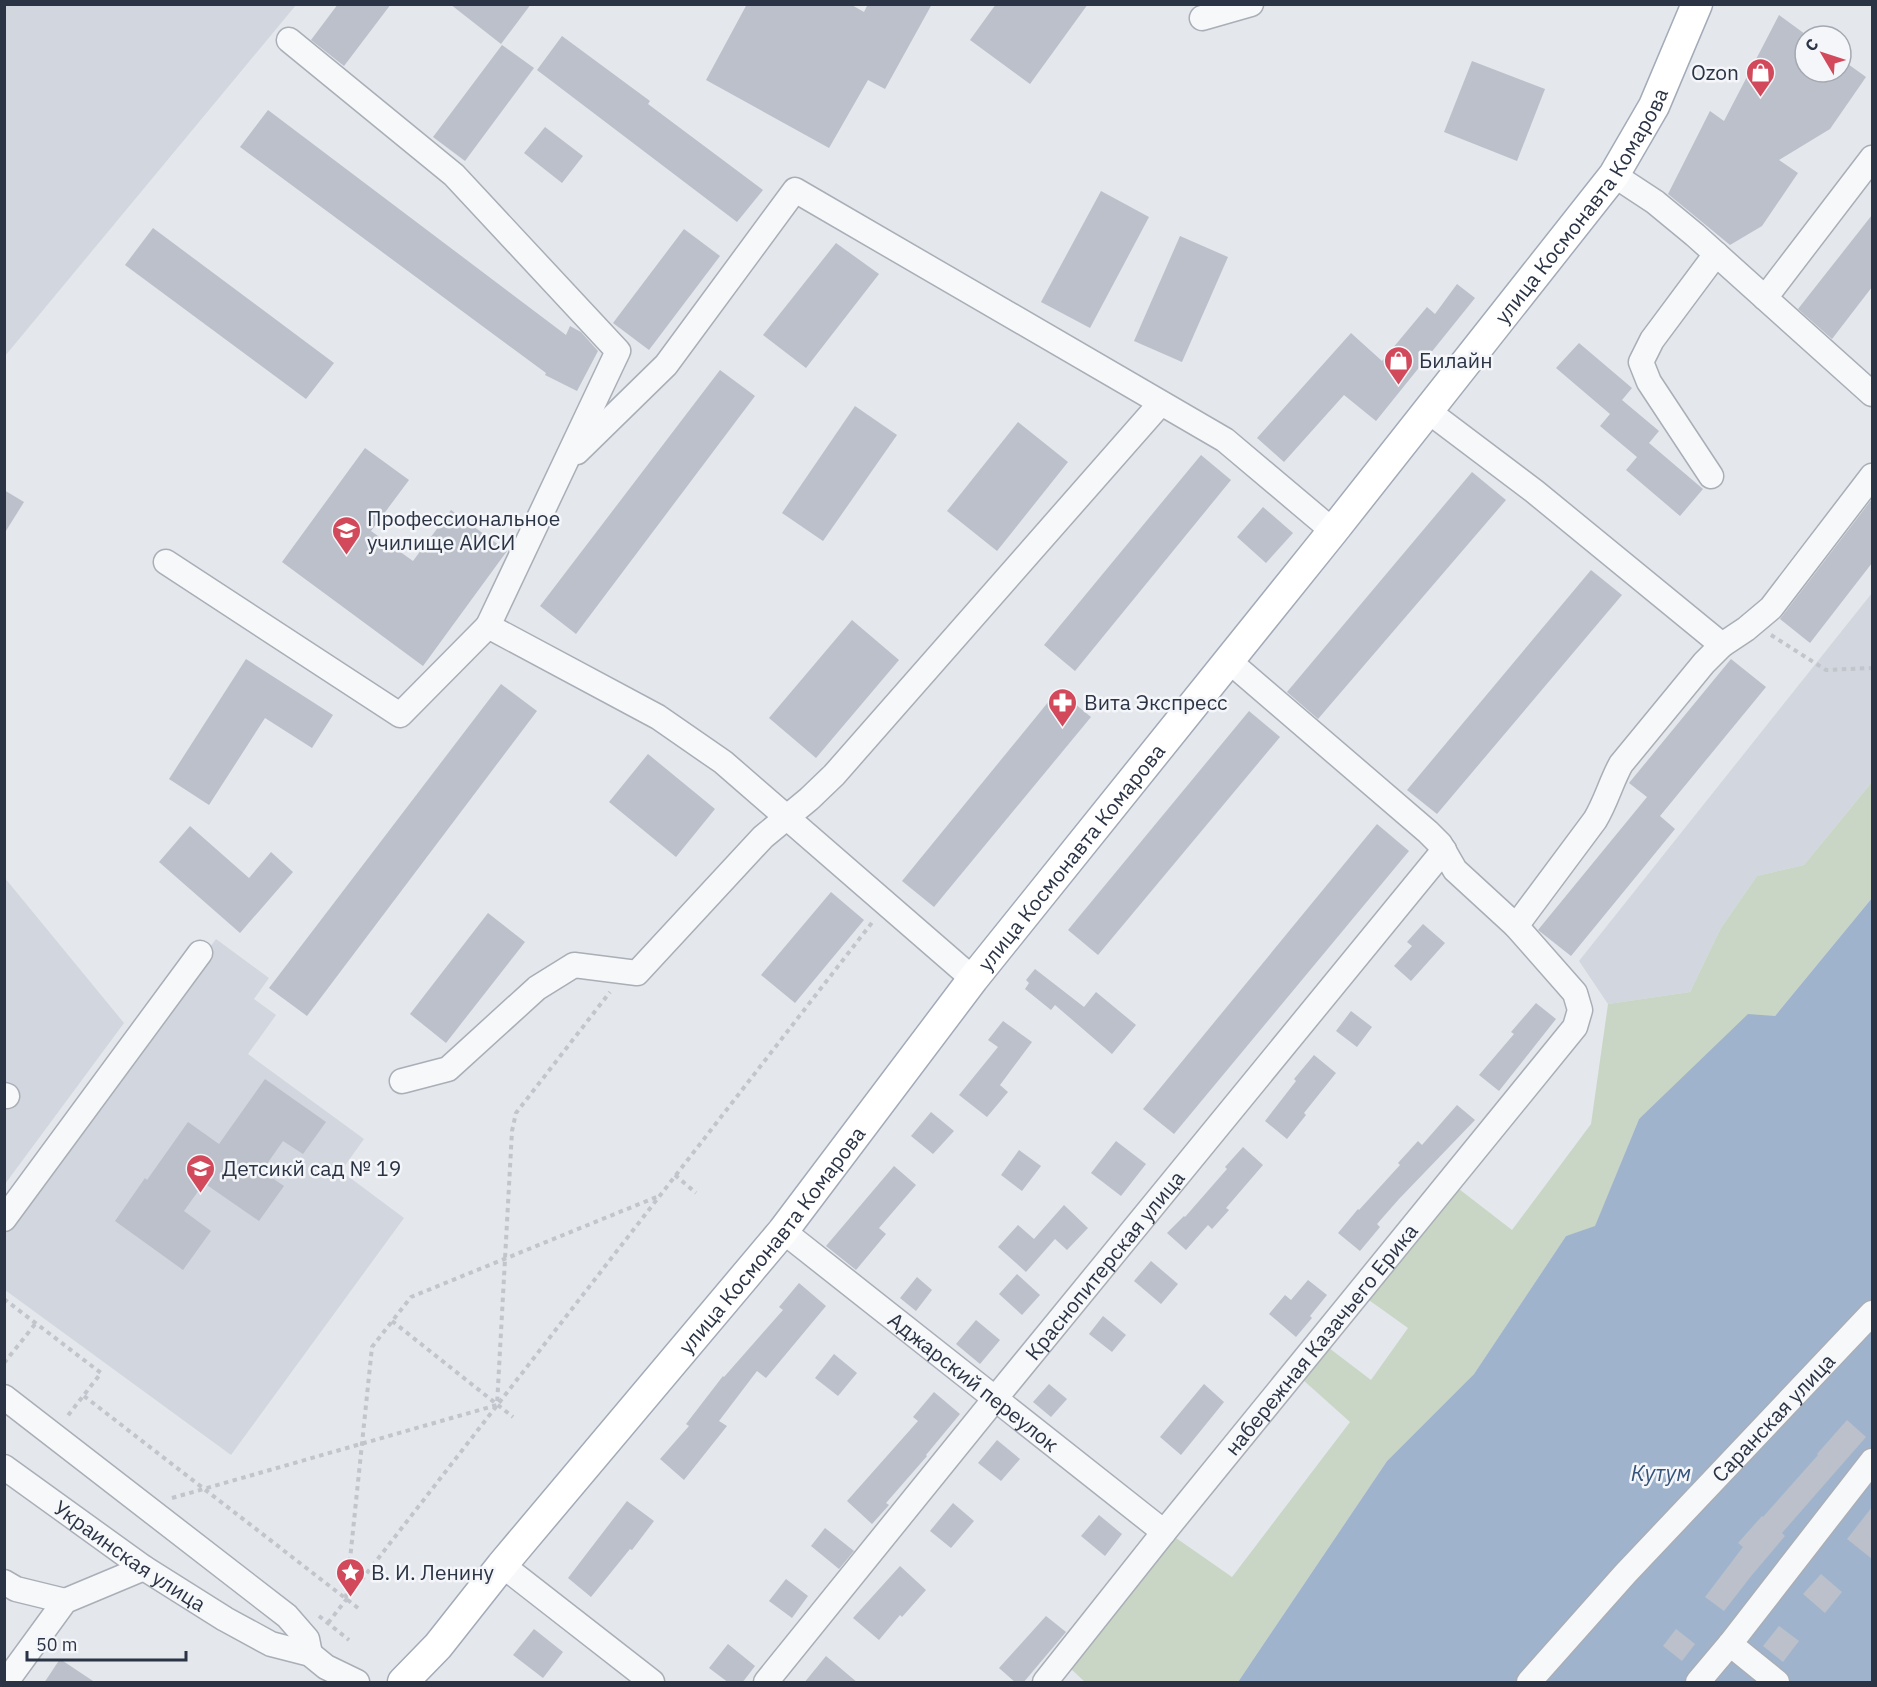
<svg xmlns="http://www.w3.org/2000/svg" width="1877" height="1687" viewBox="0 0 1877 1687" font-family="'IBM Plex Sans',sans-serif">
<rect width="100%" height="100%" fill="#e4e7ec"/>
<g fill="#d2d6de">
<path d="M5 4 296 5 5 356 4 5Z"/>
<path d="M1872 593V782L1804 865 1757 876 1721 928 1690 992 1608 1004 1579 961Z"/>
<path d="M4 877 124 1023 5 1184H4Z"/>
<path d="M216 939 269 978 254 999 276 1015 248 1054 364 1139 341 1171 404 1218 231 1455 5 1290V1228Z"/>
</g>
<path fill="#c9d6c5" d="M1872 782V898L1775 1016 1639 1119 1595 1227 1566 1236 1474 1374 1387 1461 1238 1682H1085L1071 1669 1176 1538 1232 1577 1350 1422 1302 1379 1329 1348 1371 1380 1408 1328 1366 1298 1459 1189 1512 1230 1591 1124 1608 1004 1690 992 1721 928 1757 876 1804 865Z"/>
<path fill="#9fb4cc" d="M1872 898V1682H1238L1387 1461 1474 1374 1566 1236 1595 1226 1639 1119 1748 1014 1775 1016Z"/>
<g fill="#bbc0ca">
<path d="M338 4H391L344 66 311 40Z"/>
<path d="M450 4H531L501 44Z"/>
<path d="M747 4H850L864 12 868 4H932L885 89 868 80 829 148 706 80Z"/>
<path d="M996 4H1088L1030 84 970 40Z"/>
<path d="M1779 15 1805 34V72H1841V59L1866 77 1830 129 1779 160 1798 173 1762 226 1730 245 1668 194 1710 111 1724 121Z"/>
<path d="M562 36 650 101 648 104 763 190 737 222 537 70Z"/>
<path d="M502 45 534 68 465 161 433 137Z"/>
<path d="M1472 61 1545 89 1517 161 1444 132Z"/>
<path d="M268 110 566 335 570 326 581 332 598 351 577 391 545 375 546 373 240 147Z"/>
<path d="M545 127 583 156 562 183 524 153Z"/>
<path d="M1101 191 1149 217 1090 328 1041 302Z"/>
<path d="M1872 215V287L1832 339 1798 309Z"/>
<path d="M153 228 334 363 306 399 125 265Z"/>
<path d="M684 229 720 256 649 350 613 323Z"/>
<path d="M1180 236 1228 257 1182 362 1134 341Z"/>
<path d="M836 243 879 274 806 368 763 335Z"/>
<path d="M1457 284 1475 298 1376 421 1344 395 1284 462 1257 438 1351 333 1382 361 1427 307 1435 314Z"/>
<path d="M1579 343 1632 388 1622 400 1659 431 1649 443 1703 489 1680 516 1626 470 1637 457 1600 426 1610 414 1556 368Z"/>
<path d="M720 370 755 396 576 634 540 606Z"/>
<path d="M855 406 897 435 823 541 782 513Z"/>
<path d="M1018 422 1068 462 997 551 947 511Z"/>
<path d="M365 448 409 480 371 531 413 561 451 510 507 551 423 666 282 562Z"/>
<path d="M1201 455 1231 480 1075 671 1044 645Z"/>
<path d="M1472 472 1506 500 1318 719 1287 692Z"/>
<path d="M4 490 24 502 4 534Z"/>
<path d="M1872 499V563L1810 643 1780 619Z"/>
<path d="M1263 507 1293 533 1266 563 1237 537Z"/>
<path d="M1591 570 1622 595 1437 814 1407 790Z"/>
<path d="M852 620 899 660 816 758 769 718Z"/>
<path d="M246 659 333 715 312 748 265 718 209 805 169 779Z"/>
<path d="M1731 659 1766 687 1660 816 1675 829 1571 956 1538 930 1647 797 1629 783Z"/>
<path d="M501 684 537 711 307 1016 269 988Z"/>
<path d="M1058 690 1091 717 934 907 902 881Z"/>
<path d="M1249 711 1280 737 1098 955 1068 930Z"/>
<path d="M648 754 715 809 676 857 609 802Z"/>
<path d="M1377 824 1409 851 1174 1134 1143 1109Z"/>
<path d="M190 826 249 878 271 852 293 872 240 933 159 862Z"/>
<path d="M831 892 864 920 795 1003 761 975Z"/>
<path d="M488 913 525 942 446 1043 410 1014Z"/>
<path d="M1423 924 1445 943 1411 981 1394 966 1412 946 1407 942Z"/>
<path d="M1035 969 1084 1007 1096 992 1136 1025 1112 1054 1055 1005 1051 1010 1025 989 1029 983 1026 980Z"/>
<path d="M1536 1003 1556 1019 1499 1091 1479 1075 1514 1034 1511 1032Z"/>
<path d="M1351 1011 1372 1027 1357 1047 1336 1031Z"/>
<path d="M1003 1021 1032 1042 1000 1085 1008 1092 987 1117 959 1095 998 1047 988 1040Z"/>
<path d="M1314 1055 1336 1073 1304 1113 1306 1115 1287 1139 1265 1121 1296 1081 1294 1079Z"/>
<path d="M265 1079 326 1122 303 1154 283 1141 262 1171 284 1186 259 1221 204 1183 184 1211 211 1231 183 1270 115 1221 145 1178 147 1180 188 1122 219 1144Z"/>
<path d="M1457 1105 1475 1120 1399 1199 1377 1224 1380 1227 1360 1251 1338 1233 1358 1209 1359 1210 1400 1165 1398 1163 1418 1141 1422 1145Z"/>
<path d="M931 1112 954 1131 933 1154 911 1136Z"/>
<path d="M1116 1141 1146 1164 1121 1196 1091 1173Z"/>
<path d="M1243 1147 1263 1165 1226 1208 1229 1210 1212 1229 1208 1225 1186 1250 1167 1233 1184 1216 1185 1217 1227 1169 1225 1167Z"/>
<path d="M1019 1150 1041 1166 1022 1191 1001 1175Z"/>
<path d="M894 1166 916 1185 879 1228 886 1234 856 1270 826 1246Z"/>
<path d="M1064 1205 1088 1228 1067 1250 1055 1239 1026 1272 998 1247 1018 1225 1034 1239Z"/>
<path d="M1151 1261 1178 1284 1161 1304 1134 1281Z"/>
<path d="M1017 1274 1040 1295 1022 1315 999 1294Z"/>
<path d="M917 1277 932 1290 916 1311 900 1298Z"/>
<path d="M1308 1280 1327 1295 1310 1316 1312 1318 1296 1337 1269 1314 1285 1295 1291 1300Z"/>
<path d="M799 1283 826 1306 766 1378 757 1371 719 1421 727 1426 684 1480 660 1459 689 1426 686 1424 723 1376 724 1377 783 1310 779 1307Z"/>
<path d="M1103 1316 1126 1335 1112 1352 1089 1334Z"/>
<path d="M976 1320 1000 1340 980 1364 956 1344Z"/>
<path d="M834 1354 857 1373 838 1396 815 1378Z"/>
<path d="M1049 1384 1067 1399 1051 1417 1033 1402Z"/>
<path d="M1204 1384 1224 1402 1181 1455 1160 1437Z"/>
<path d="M934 1392 960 1414 926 1455 927 1456 886 1503 889 1505 872 1524 847 1501 918 1421 913 1417Z"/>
<path d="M1847 1420 1866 1437 1782 1533 1785 1536 1752 1575 1724 1611 1705 1597 1743 1547 1738 1543 1762 1516 1763 1517 1818 1455 1817 1454Z"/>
<path d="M997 1440 1020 1459 1001 1481 978 1463Z"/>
<path d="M627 1501 654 1521 632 1550 630 1549 591 1597 568 1578Z"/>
<path d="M953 1503 974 1521 951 1548 930 1531Z"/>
<path d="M1872 1507V1559L1847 1539Z"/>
<path d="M1099 1515 1122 1534 1105 1556 1081 1536Z"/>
<path d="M825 1528 854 1551 839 1569 811 1546Z"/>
<path d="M900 1566 926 1590 902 1617 900 1615 879 1640 853 1618Z"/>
<path d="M1821 1574 1842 1592 1825 1613 1803 1594Z"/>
<path d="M786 1579 808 1596 792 1618 769 1601Z"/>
<path d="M1046 1616 1066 1632 1023 1683H1016L999 1668Z"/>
<path d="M1779 1626 1799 1641 1783 1662 1763 1646Z"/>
<path d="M534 1629 563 1652 543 1678 513 1655Z"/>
<path d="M1676 1629 1695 1644 1682 1661 1663 1646Z"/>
<path d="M728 1644 755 1666 742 1683H729L709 1668Z"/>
<path d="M826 1656 858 1683H804Z"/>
<path d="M60 1659 96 1683H44Z"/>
</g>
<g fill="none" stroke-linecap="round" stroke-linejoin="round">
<defs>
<g id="minor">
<path d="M1202 18 1251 4"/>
<path d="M289 40 454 175 618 351 488 626 658 717 723 762 973 979"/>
<path d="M1614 175 1655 202 1695 235 1872 394"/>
<path d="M1765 298 1872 158"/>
<path d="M1428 411 1534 491 1722 645"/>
<path d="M577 452 666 365 795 190 1225 440 1333 531"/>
<path d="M1711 476 1649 382 1641 362 1652 340 1716 254"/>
<path d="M166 562 400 715 488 626"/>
<path d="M1516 926 1595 820C1606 802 1611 782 1621 764L1704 663 1722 645 1746 629 1771 608 1872 476"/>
<path d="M402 1081 448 1069 537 988 574 965 637 973 763 837 809 799 834 775 1160 404"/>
<path d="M4 1095 7 1096"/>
<path d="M4 1219 200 953"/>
<path id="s1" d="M783 1231 1164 1532"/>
<path d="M4 1397 287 1616 307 1639 310 1654"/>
<path id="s2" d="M4 1467 144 1568 225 1619 271 1644 310 1654 326 1667 357 1682"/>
<path d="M502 1565 652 1682"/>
<path d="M4 1582 16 1589 65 1601"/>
<path d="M1730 1644 1777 1682"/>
<path d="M6 1682 65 1601 144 1568"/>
<path id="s3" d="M766 1682 994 1400 1444 850"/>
<path id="s4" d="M1045 1682 1164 1532 1575 1027 1580 1010 1575 993 1516 926 1455 870 1440 844 1428 832 1229 661"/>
<path id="s5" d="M1529 1682 1625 1574 1872 1313"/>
<path d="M1698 1682 1730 1644 1872 1461"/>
</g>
<g id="major">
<path id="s6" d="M403 1682 438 1646 502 1565 783 1231 973 979 1333 531 1614 175 1654 106 1697 4"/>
</g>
</defs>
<use href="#minor" stroke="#a9aeb7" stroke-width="27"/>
<use href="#major" stroke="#a3abb8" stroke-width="33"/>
<g stroke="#c2c5cb" stroke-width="4" stroke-dasharray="4.5 4.5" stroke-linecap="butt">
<path d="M1771 635 1826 670 1872 668"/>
<path d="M675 1175 696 1193"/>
<path d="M4 1299 101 1373 66 1418"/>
<path d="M392 1321 513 1417"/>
<path d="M4 1363 36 1323"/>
<path d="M84 1396 358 1608"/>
<path d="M172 1498 497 1405 512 1131 516 1113 610 992"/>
<path d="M346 1598 372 1347 411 1297 659 1196"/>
<path d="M319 1616 349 1640"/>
<path d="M328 1623 874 920"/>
</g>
<use href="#minor" stroke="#f7f8fa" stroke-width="24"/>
<use href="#major" stroke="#fff" stroke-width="30"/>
</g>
<defs>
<symbol id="shop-pin" viewBox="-11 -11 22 30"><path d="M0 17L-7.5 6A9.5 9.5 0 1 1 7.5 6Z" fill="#d1495b" stroke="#f4f6f9"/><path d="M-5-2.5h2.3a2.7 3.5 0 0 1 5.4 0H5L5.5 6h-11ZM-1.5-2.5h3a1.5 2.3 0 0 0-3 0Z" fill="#fff"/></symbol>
<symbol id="university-pin" viewBox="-11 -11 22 30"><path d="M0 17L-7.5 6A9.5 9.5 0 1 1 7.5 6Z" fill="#d1495b" stroke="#f4f6f9"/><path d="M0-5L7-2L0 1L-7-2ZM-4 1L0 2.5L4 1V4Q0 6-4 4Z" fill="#fff"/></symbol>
<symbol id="pharmacy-pin" viewBox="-11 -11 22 30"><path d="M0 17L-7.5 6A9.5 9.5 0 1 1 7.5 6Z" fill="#d1495b" stroke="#f4f6f9"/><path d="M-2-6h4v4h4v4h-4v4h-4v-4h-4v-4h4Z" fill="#fff"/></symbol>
<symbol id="school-pin" viewBox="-11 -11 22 30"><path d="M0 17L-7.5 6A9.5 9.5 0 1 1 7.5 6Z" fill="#d1495b" stroke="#f4f6f9"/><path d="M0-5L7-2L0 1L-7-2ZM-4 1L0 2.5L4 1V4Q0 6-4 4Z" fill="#fff"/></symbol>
<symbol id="sight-pin" viewBox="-11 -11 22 30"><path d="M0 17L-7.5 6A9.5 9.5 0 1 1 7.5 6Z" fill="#d1495b" stroke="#f4f6f9"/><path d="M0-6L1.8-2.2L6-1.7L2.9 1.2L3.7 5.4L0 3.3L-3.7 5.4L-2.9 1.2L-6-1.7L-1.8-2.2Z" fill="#fff"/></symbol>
</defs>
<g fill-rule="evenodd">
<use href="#shop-pin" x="1744" y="56" width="33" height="45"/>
<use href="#shop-pin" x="1382" y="344" width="33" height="45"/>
<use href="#university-pin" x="330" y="514" width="33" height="45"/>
<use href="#pharmacy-pin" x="1046" y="686" width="33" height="45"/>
<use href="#school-pin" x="184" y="1152" width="33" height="45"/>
<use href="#sight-pin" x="334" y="1556" width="33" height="45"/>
</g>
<g text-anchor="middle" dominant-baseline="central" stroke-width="5" stroke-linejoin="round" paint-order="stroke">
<g font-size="21" fill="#2b3445" stroke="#f4f6f9" text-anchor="start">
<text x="1739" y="72" text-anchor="end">Ozon</text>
<text x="1419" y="360">Билайн</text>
<text x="367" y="518">Профессиональное<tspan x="367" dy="24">училище АИСИ</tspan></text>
<text x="1084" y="702">Вита Экспресс</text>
<text x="222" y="1168">Детсикй сад № 19</text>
<text x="371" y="1572">В. И. Ленину</text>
</g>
<g font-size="21" fill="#2b3445" stroke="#f4f6f9">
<text stroke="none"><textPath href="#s6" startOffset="1890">улица Космонавта Комарова</textPath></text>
<text stroke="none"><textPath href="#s6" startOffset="1062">улица Космонавта Комарова</textPath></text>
<text stroke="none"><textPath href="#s6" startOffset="576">улица Космонавта Комарова</textPath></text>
<text stroke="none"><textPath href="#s3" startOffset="537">Краснопитерская улица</textPath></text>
<text stroke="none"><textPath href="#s4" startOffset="440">набережная Казачьего Ерика</textPath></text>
<text stroke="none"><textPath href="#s1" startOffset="243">Аджарский переулок</textPath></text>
<text stroke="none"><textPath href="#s5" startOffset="360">Саранская улица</textPath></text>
<text stroke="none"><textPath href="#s2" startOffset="154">Украинская улица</textPath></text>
</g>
<g font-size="22" font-style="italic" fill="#34527a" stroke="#f4f6f9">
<text x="1661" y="1472">Кутум</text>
</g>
</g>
<rect width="1877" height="1687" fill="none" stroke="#2b3445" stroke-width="12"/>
<g transform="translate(1823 54) rotate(309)"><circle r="28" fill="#f4f6f9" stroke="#a4a8b1" stroke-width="1.5"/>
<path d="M0-4.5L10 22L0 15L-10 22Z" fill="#d1495b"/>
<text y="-9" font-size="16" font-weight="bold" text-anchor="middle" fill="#2b3445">С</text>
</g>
<path d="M27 1651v9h159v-9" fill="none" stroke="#2b3445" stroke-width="3"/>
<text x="36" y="1651" font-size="18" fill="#2b3445" stroke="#f4f6f9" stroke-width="4.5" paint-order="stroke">50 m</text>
</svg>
